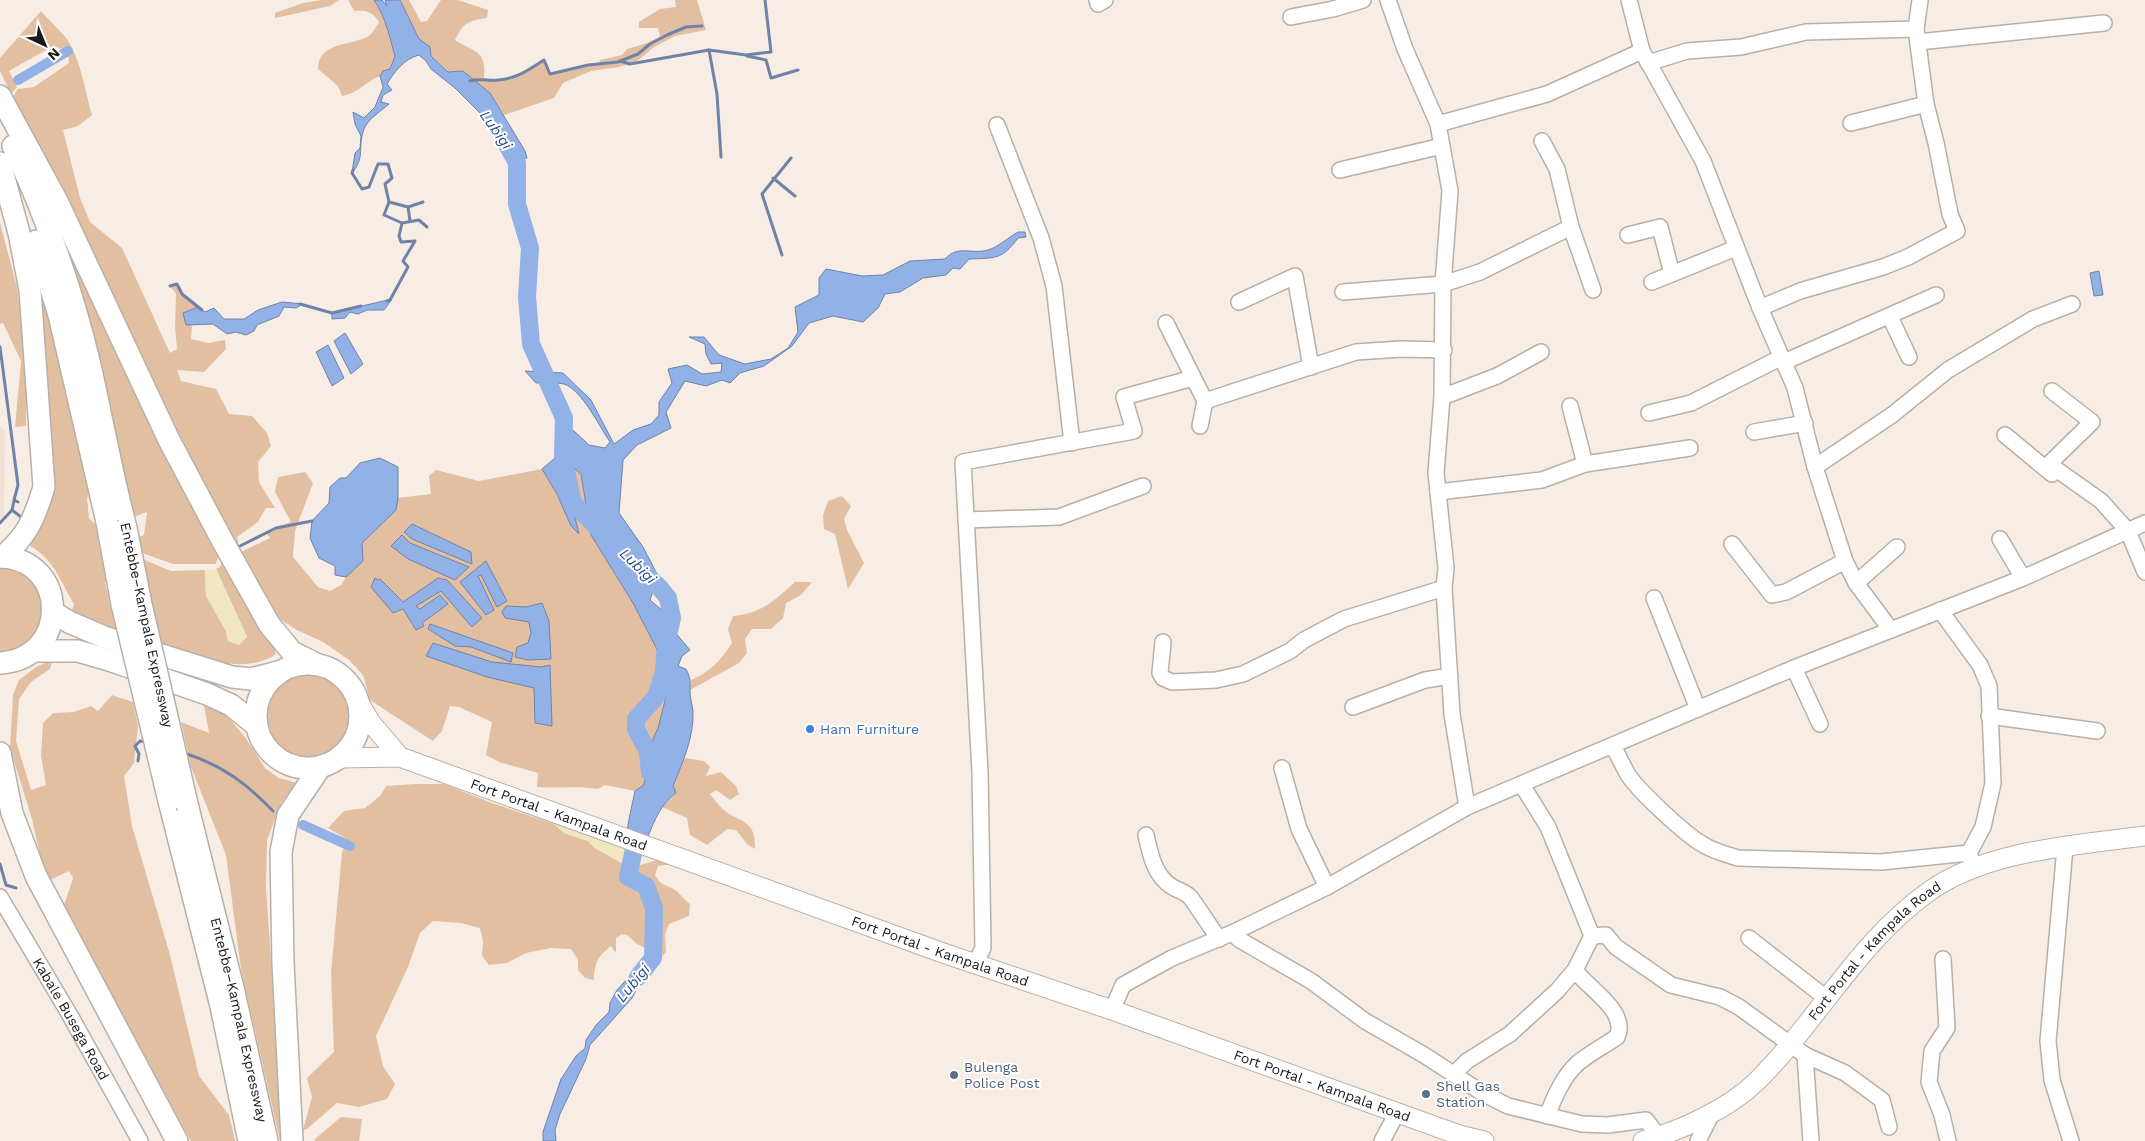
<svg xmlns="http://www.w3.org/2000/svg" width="2145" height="1141" viewBox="0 0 2145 1141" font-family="'Work Sans',sans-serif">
<rect width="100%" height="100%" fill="#f7ede5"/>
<path fill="#f2e1d4" d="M0 427 5 430 4 516 0 519Z"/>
<g fill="#e3bfa1">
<path d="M322 0H339L330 6 275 18V13L303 3Z"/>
<path d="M348 0H374C386 18 388 36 395 56L390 69 383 71 380 76C364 83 360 92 342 96L338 86 318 69C318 40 356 46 370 35 373 33 376 26 379 22 372 11 366 10 354 11Z"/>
<path d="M400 0H409L421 22 427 21 441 0H458L488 10 487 18C468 21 464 22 455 40 473 52 487 49 484 78 510 83 523 74 544 60L551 74 599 64 600 60 622 55 627 49 647 43 660 37 658 28H639V22L660 9 676 7 675 0H697L706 30 675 36 654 47 636 62 619 67 591 71 563 83 554 98 504 115 490 93 463 71 449 72 431 56 430 48 419 40Z"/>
<path d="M41 11C50 22 63 32 70 44 82 66 85 91 92 115L78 126 63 130 80 198 90 222 122 248 170 353 177 349 175 326 176 294 170 286 177 284 182 294 198 307 183 313 186 324H192L191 339 208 343 225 340 226 349 204 372 177 370 181 381 216 389 229 414 252 416 267 433 271 446 258 462 259 482 275 508H266L258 522 237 537 241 552 270 538 265 532 291 522 275 492 278 477 305 472 313 483 295 531 293 557 318 587 330 591 341 585 346 577 363 561 362 543 396 510 398 498 431 494 429 476 436 470 479 481 542 469 557 494 571 526 563 471 567 462 581 474 591 535 633 603 661 657 665 701 658 728 647 752 644 785 635 791 605 785 598 789C577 785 558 789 537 787L538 773 499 762 486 755 492 722 459 707 450 706 442 731 433 741 370 700 363 675 349 660 323 642 297 630 271 614 228 542 55 180 13 97 18 89 34 87 69 63 68 51 53 46 9 71 17 87 11 94 0 71V58Z"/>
<path d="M59 219 276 649 275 655C239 677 194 654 158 642L140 558 171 571 205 570 206 596 226 631 228 641 247 637 216 569 221 566V560L218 556 216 564H173L139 552 136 538 144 535 147 512 131 518 53 221Z"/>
<path d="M0 223 17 287 26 356V426L15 427 21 361 3 323 0 324Z"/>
<path d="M28 252 41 286 94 497H87L89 518 97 526 109 578 105 583 117 629 88 620 72 611 74 604C58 577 54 558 25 543L44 518Z"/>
<path d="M842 496 851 506 844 519 847 530 864 563 848 589 835 534 824 529 823 515 828 501Z"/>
<path d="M0 568C21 568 42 586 43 607 44 617 38 629 36 638L0 658Z"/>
<path d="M795 582H812L801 595 786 603 783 618 771 629H752L745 639 747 653 739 663 690 690 691 680C708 674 723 658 732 643L728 629 733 616C762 613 774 601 795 582Z"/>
<path d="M53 659 50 669 31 682 19 699 16 741 31 790 46 785 41 756 43 723 53 713 74 712 91 706 98 711 112 695 133 702 138 726 134 763 124 776 132 826 170 955 199 1076 229 1115 235 1141H191L63 909 73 878 69 871 46 882 32 819 10 748 13 695 19 680 36 667Z"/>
<circle cx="306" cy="714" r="45"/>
<path d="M204 706 226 715 245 737 265 768 279 778 297 783 281 803 267 840 266 887 276 1032 280 1141 241 969 226 855 191 767 181 722 209 733Z"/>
<path d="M685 758 704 761 710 767 706 776 721 772 736 786 739 794 730 800 716 790 710 794C716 802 724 812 733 816 751 825 755 828 755 849L747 844 736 830 727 829 707 845 690 835 687 818 662 807 676 793 673 786Z"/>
<path d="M415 784H444L492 803 554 824 564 833 588 841 595 848 625 865 628 876 633 867 665 858 674 864 658 866 655 875C662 887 664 883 675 890 680 893 684 900 690 904L689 916 669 924 665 934 666 952 657 962 650 956 647 949 637 944 627 935 622 934 616 938V953L611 946C598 956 594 964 594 980L585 978 578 970V960L571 949 551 948 526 953 507 963 489 965 482 956 483 941 480 928 461 923 433 921 420 933 408 967 376 1036 383 1066 395 1084 387 1099 359 1107 337 1103 307 1129 303 1130 312 1097 307 1078 334 1052 331 973 342 852 348 840 328 828 344 811 365 808 380 796 386 786Z"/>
<path d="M341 1117 362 1119 359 1141H315V1139Z"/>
</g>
<g fill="#f0e6c1">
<path d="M216 569 247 637 239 645 228 641 226 631 206 595 205 570Z"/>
<path d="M554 824 593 830 626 844 625 865 595 848 588 841 564 833Z"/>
</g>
<g fill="#92b1e6" stroke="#6f83a8">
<path d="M374 0H382L387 6 385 0H400L419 39 430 47 431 56 448 72 463 71 490 93 525 151 527 158 511 161 492 125 455 88 431 69 426 61 419 55C404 59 395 71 387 84L392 90 383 95 381 102 389 104C381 111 368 119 364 129 357 148 366 156 352 173L355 153 360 148 361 136 355 124 353 112 364 118 375 107 383 87 380 76 383 71 390 69 395 56C389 36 386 18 374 0Z"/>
<path d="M1018 232H1025L1026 237 1018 238C1002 260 995 258 969 259L960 269 953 268 946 275 923 278 900 292 885 294 878 308 863 322 833 316 809 323 792 346 764 366 740 373 730 383 722 380 706 386 685 381 666 412 671 428 637 445 623 460 619 513 643 547 658 576 650 600 663 611 674 631 690 650 682 656 678 666 686 669C691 679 690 681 690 691 690 698 692 704 693 711 694 737 683 762 673 786L676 793C657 807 652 828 643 849 639 858 633 867 628 877 621 849 629 819 635 791L644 785 647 752 658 728 665 701 661 657 633 603 591 535 581 474 567 462 563 469 579 534 571 526 557 494 542 469 555 458 562 435 561 419 589 445 605 448 610 442C599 426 582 390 564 384 556 382 545 383 536 383L525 371 563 373 591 400 614 444 633 430 651 424 659 415V402L672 383 668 369 687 365 702 374 721 372 722 363 711 364 706 354 705 344 689 337H704L719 355 745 364 771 359 788 348 798 332 795 307 819 295V278L826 269 862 276 883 275 910 261 945 259C959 244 970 255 988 250 998 247 1009 237 1018 232Z"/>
<path d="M2099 271 2103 295 2094 296 2090 273Z"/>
<path d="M392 299 384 310H367L358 314 350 312 345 318 332 319V313Z"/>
<path d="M282 302 303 304 296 308 284 307 279 316 257 325 254 331 246 335 236 332 227 334 213 324 186 325 183 313 198 307 205 312 214 308 224 319H244L258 310Z"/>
<path d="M345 333 363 364 351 374 334 341Z"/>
<path d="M328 345 344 378 332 386 316 352Z"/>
<path d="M380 458 398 467V498L396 510 362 543 363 561 346 577 335 575V566L319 558 310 538 312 521 329 503 330 487 340 478H346L360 463Z"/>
<path d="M412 524 471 552 472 564 412 539 404 532Z"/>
<path d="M402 535 410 543 469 567 455 580 408 559 391 546Z"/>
<path d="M486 561 507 601 497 607 481 575 478 576 494 610 486 615 460 582Z"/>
<path d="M375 578 378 580 380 579 403 602 438 578 447 580 482 618 472 627 441 591 416 606 420 609 440 595 448 604 422 623 424 626 416 630 403 609 393 613 371 587Z"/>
<path d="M542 603 549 621 551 659 528 660 515 657 517 647 528 643 531 633 529 622 505 618 502 612 506 606 526 607Z"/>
<path d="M430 624 513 653 511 662 471 647 455 646 428 629Z"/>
<path d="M433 643 492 662 541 667 550 665 552 726 535 723 534 688 487 677 426 656Z"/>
<path d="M650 956 657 962 644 975 632 998 590 1045 586 1059 560 1114 555 1130 556 1141H543V1132L561 1079 576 1056 585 1048 586 1040 596 1025 609 1012 610 1003 617 990 645 959Z"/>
</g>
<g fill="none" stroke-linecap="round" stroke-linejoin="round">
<g stroke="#6f83a8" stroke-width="3">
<path d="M709 50 717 94 721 157"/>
<path d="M747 56 766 60 771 78 798 70"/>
<path d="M620 61 630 64 709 50 746 55 771 52 765 0"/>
<path d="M470 81C481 78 487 81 498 80 516 79 529 70 544 60L550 74 588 65 618 62 638 54 650 44 667 35 686 27 702 26"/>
<path d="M353 170 352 173 362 189 369 187 378 164H388L392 178 385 184 389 202 384 215 402 223 399 236 401 242 415 241 403 261 408 267 390 300 387 301"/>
<path d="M773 178 795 196"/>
<path d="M389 202 408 207"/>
<path d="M410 221 408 207 423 202"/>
<path d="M402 223 419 220 427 227"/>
<path d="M782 255 762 194 791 158"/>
<path d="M170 286 177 284 182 294 202 310"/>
<path d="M300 304 332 313 361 306"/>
<path d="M0 347 18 485 14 500 18 502"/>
<path d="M12 510 21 517"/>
<path d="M0 523 12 510 14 501"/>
<path d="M240 546 276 528 312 521"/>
<path d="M184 753C222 765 246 783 273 811"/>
<path d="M138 761 139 754 135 746 140 741 147 742"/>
<path d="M0 864 6 885 16 888"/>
</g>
<g stroke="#92b1e6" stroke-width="10">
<path d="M18 80 68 51"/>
<path d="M303 825 350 846"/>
</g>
<g stroke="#92b1e6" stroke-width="18">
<path d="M505 141 517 163V204L530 248 527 297 531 344 564 418 563 456 573 503 604 534"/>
<path d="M638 568 659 587 668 598 672 618 666 644 664 672 659 688 655 698 636 719V729L648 752 650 773"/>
<path d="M633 854 628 877 646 886 654 908 653 958 638 977"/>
</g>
<defs>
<g id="minor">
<path d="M1097 0 1098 4 1105 0"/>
<path d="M1388 0 1405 49 1438 124 1450 191 1443 284 1442 397 1436 473 1446 568 1444 588 1452 714 1467 807"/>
<path d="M1629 0 1642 51 1703 161 1760 308 1795 388 1815 467 1845 561 1856 583 1891 630"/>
<path d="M1291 17 1333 9 1363 0"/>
<path d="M1918 42 2104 23"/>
<path d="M1648 63 1687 51 1741 47 1806 32 1916 29"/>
<path d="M1851 123 1926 104"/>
<path d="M1438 124 1547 94 1642 51"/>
<path d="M997 125 1041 238 1054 286 1072 443"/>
<path d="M1542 141 1557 169 1571 227 1593 290"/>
<path d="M1340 170 1442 146"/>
<path d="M1628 235 1660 227 1672 274"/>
<path d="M1652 282 1736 248"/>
<path d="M1343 292 1443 284 1480 272 1571 227"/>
<path d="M1239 302 1295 276 1311 367"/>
<path d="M1760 308 1800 291 1883 267 1908 257 1957 231 1950 214 1936 143 1926 104 1916 29 1920 0"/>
<path d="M1890 317 1909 357"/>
<path d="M1166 323 1205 401 1200 426"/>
<path d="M1784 362 1936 295"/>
<path d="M2052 391 2092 422 2049 464 2101 501 2128 531 2145 572"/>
<path d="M1442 397 1497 376 1541 352"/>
<path d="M1205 401 1356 352 1401 349 1444 350"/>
<path d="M1570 406 1585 464"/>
<path d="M1649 413 1691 403 1782 357"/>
<path d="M1754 432 1805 423"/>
<path d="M2005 435 2052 474 2054 472"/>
<path d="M1815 467 1892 415 1948 370 2033 319 2072 304"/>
<path d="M1438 492 1542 480 1585 464 1690 448"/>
<path d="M966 520 1059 517 1143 486"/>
<path d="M2000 539 2023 578"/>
<path d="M1732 544 1772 595 1786 592 1845 561"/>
<path d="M1856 583 1897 547"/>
<path d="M1654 598 1698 709"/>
<path d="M1940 610 1980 665 1989 686 1993 783 1983 827 1969 853 1972 861"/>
<path d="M1163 642 1160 673 1163 678 1172 682 1216 680 1243 674 1290 651 1304 640 1344 619 1444 588"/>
<path d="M1794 668 1820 724"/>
<path d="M1353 707 1425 680 1450 676"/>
<path d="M1989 716 2097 731"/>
<path d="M1613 746C1618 755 1622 764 1627 773 1636 789 1685 834 1702 844 1713 851 1725 854 1738 858L1881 862 1969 853"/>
<path d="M1282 768 1299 829 1327 887"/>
<path d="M1522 785 1548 827 1592 936 1575 970C1587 988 1629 1011 1617 1037 1604 1046 1590 1053 1578 1063 1563 1076 1554 1098 1547 1116"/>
<path d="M1146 835C1150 853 1154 875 1171 886 1178 891 1185 891 1191 898L1219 939"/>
<path d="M2065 847 2048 1041 2052 1080 2071 1141"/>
<path id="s1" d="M0 897 71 1017 140 1141"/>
<path d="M1232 933 1240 940 1311 981 1365 1021 1424 1055 1484 1094 1508 1106 1582 1124 1608 1125 1646 1120 1662 1141"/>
<path d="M1592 936 1606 935 1616 947 1671 985 1720 997 1739 1007 1805 1055 1845 1073 1882 1100 1889 1127"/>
<path d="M1749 938 1826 998"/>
<path d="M1943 959 1947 1028 1932 1051 1929 1082 1942 1115 1948 1141"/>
<path d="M975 964 983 948 980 772 963 462 1134 431 1124 397 1193 378"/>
<path d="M1112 1010 1123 985 1172 958 1232 933 1327 887 1467 807 1794 668 2023 578 2145 523"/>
<path d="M1805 1055 1811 1141"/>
<path d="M1454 1074 1467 1061 1510 1034 1557 991 1575 970"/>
<path d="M1382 1141 1397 1113"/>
<path d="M1698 1141 1712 1113"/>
</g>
<g id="major">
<path d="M359 703 371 723 400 757"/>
<path id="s2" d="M338 758 400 757 946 954 1112 1010 1459 1135 1484 1141"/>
<path id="s3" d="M1643 1141C1680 1131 1728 1109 1756 1082 1818 1021 1858 941 1931 890 1989 850 2077 845 2145 836"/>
</g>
<g id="highway">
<path d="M0 96 57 201 169 440 222 540 269 624 292 652 316 664"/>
<path d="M13 146C46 215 72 290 90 365 102 419 112 474 126 528"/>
<path d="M0 163 19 233 30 290 44 487C35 517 27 537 2 557"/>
<path d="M36 241 59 315 107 522"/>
<path d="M0 557C70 559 70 659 0 663"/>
<path d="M53 612 69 622 104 637 232 677 251 679 282 671"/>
<path d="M34 651H78L112 661 207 694 231 705 257 726"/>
<circle cx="308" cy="716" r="52"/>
<path d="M0 753 12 813 36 876 177 1141"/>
<path d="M169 801 221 1006 249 1141"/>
<path id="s4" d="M188 808 234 992 267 1141"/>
<path d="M292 1141 283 963 281 852 288 815 321 766"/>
</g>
</defs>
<use href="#minor" stroke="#b8afa7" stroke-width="18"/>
<use href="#major" stroke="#b8afa7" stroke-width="21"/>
<use href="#highway" stroke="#b8afa7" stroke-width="24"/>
<use href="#minor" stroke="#fff" stroke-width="15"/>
<use href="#major" stroke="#fff" stroke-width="19"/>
<use href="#highway" stroke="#fff" stroke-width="21"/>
<defs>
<g id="highway-bridge">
<path d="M107 522 122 604 169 801"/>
<path d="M126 528 141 604 188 808"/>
</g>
</defs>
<use href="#highway-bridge" stroke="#b8afa7" stroke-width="24" stroke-linecap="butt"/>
<use href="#highway-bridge" stroke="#fff" stroke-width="21"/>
</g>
<circle fill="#3f7fe0" stroke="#fff" stroke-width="2" cx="810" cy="729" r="5"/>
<g fill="#5c6f8a" stroke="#fff" stroke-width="2">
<circle cx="954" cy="1075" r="5"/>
<circle cx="1426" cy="1094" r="5"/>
</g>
<g text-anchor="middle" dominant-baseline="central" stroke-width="4" stroke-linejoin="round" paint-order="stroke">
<g font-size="14" fill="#1c1816" stroke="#fff">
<text transform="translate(147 625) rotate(78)">Entebbe–Kampala Expressway</text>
<text stroke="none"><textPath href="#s2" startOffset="231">Fort Portal - Kampala Road</textPath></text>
<text stroke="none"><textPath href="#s2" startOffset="636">Fort Portal - Kampala Road</textPath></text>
<text stroke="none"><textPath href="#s3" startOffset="306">Fort Portal - Kampala Road</textPath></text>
<text stroke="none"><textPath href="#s1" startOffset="141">Kabale Busega Road</textPath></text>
<text stroke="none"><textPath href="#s4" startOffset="218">Entebbe–Kampala Expressway</textPath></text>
<text stroke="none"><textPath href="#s2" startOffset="1041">Fort Portal - Kampala Road</textPath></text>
</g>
<g font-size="14" fill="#366cbe" stroke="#fff" text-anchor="start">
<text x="820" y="729">Ham Furniture</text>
</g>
<g font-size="14" fill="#4e5e75" stroke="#fff" text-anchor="start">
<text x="964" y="1067">Bulenga<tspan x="964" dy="16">Police Post</tspan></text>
<text x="1436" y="1086">Shell Gas<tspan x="1436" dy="16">Station</tspan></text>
</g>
<g font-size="15" font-style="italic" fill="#274c8c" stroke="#fff">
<text transform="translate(496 130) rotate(55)">Lubigi</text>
<text transform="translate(638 566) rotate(44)">Lubigi</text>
<text transform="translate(633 983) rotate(-51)">Lubigi</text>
</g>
</g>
<g transform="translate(45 45) rotate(136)" stroke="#ffffff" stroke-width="4" paint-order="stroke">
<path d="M0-4L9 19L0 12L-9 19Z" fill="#1c1816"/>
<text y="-8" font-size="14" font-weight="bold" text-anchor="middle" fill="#1c1816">N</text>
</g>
</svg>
